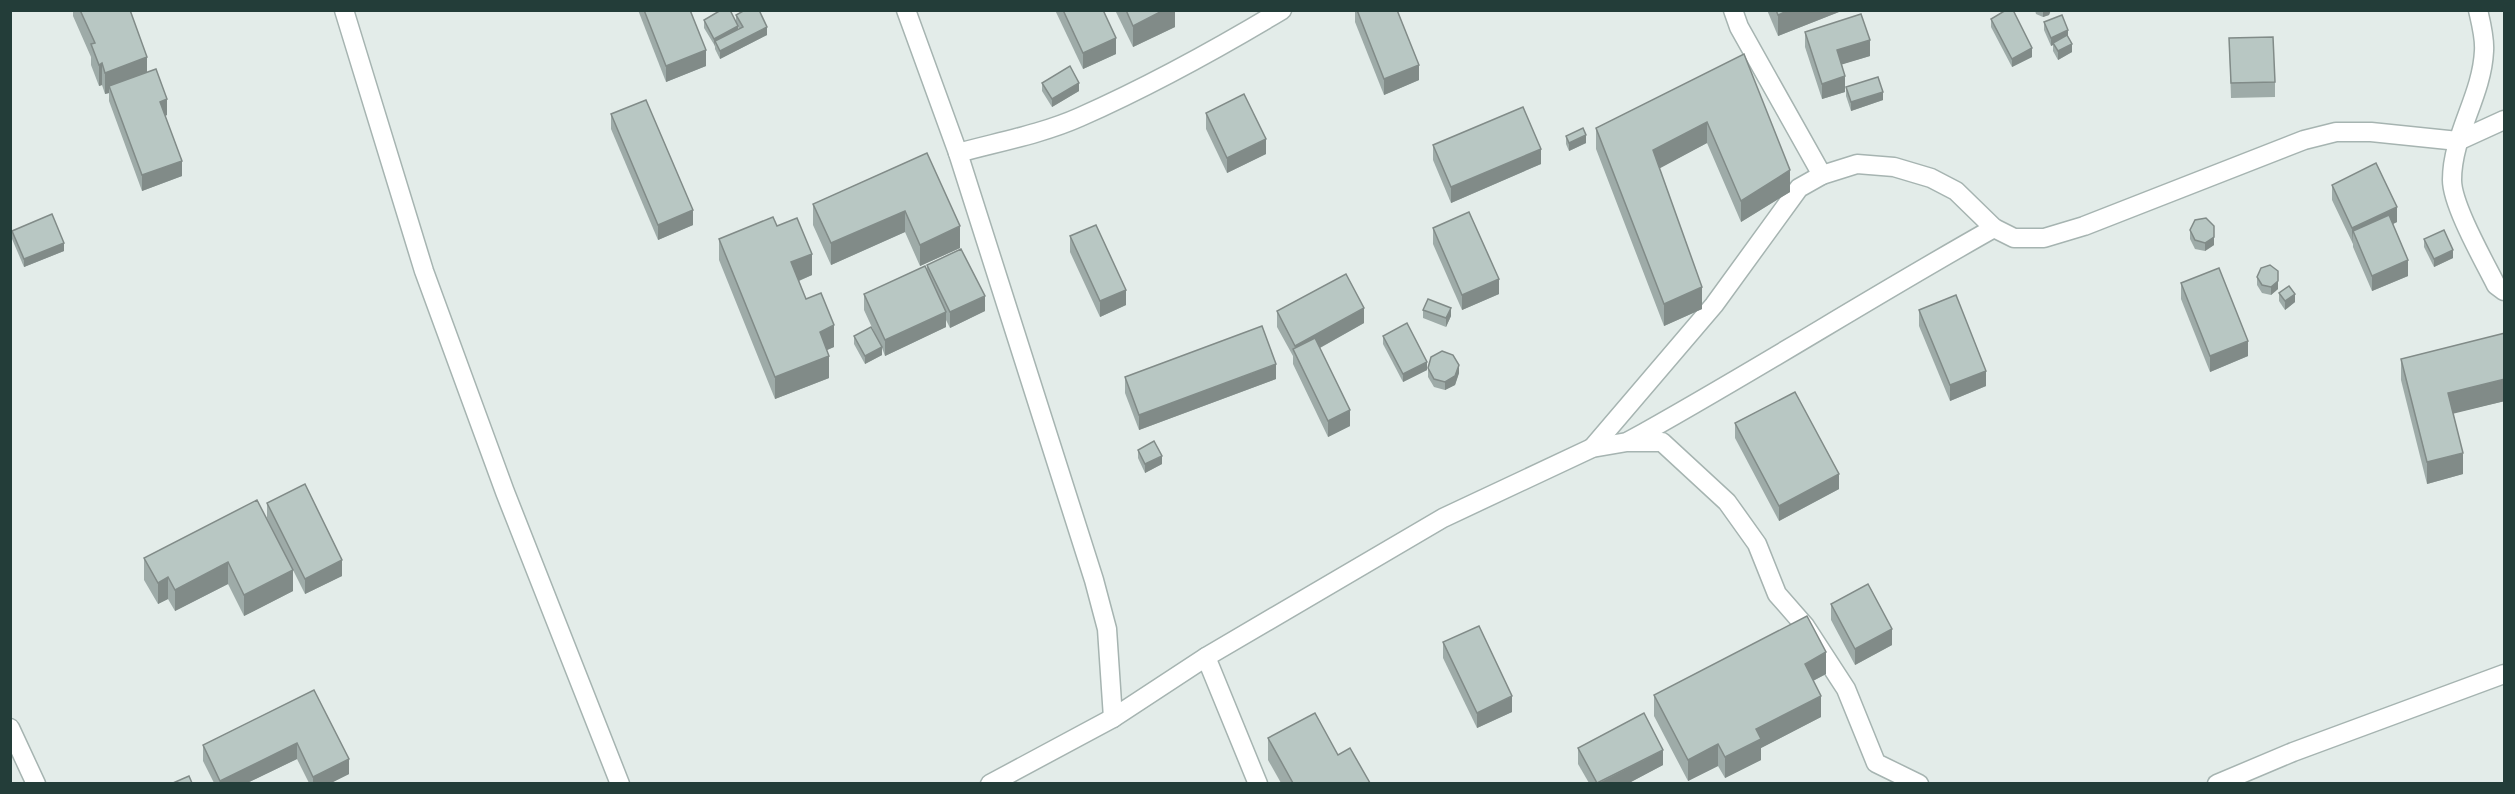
<svg xmlns="http://www.w3.org/2000/svg" width="2515" height="794" viewBox="0 0 2515 794" font-family="'Nunito Sans',sans-serif">
<rect width="100%" height="100%" fill="#e3ece9"/>
<g fill="none" stroke-linecap="round" stroke-linejoin="round">
<defs>
<g id="minor">
<path d="M344 10 424 271 505 492 620 784"/>
<path d="M906 10 958 153 1094 580 1107 629 1113 718"/>
<path d="M1733 10 1739 27 1822 175"/>
<path d="M2478 10C2481 23 2485 38 2484 51 2482 96 2452 135 2452 180 2452 205 2484 261 2496 285L2504 291"/>
<path d="M958 153C998 142 1042 134 1080 117 1150 86 1217 49 1282 10"/>
<path d="M1629 441C1752 373 1871 297 1994 228"/>
<path d="M1592 448 1714 305 1799 188 1822 175 1857 164 1894 167 1931 178 1956 191 1994 228 2014 238H2044L2084 226 2304 140 2336 132H2371L2458 141 2504 120"/>
<path d="M1206 657 1258 784"/>
<path d="M10 728 36 784"/>
<path d="M990 784 1113 718 1206 657 1443 518 1592 448 1627 442H1662L1727 502 1757 544 1777 594 1805 626 1846 689 1876 763 1919 784"/>
<path d="M2217 784 2293 752 2504 674"/>
</g>
</defs>
<use href="#minor" stroke="#a6b4b1" stroke-width="21"/>
<use href="#minor" stroke="#fff" stroke-width="18"/>
</g>
<g fill="#9eaba8">
<path d="M73 10H130L147 72 167 115 165 116 182 176 142 191 109 101V93L105 94 102 85 99 86 91 65V57L73 16Z"/>
<path d="M638 10H690L706 66 666 82Z"/>
<path d="M1055 10H1103L1116 54 1083 69Z"/>
<path d="M1115 10H1175V27L1133 47Z"/>
<path d="M1355 10H1397L1419 80 1384 95 1355 22Z"/>
<path d="M1767 10H1844L1778 36Z"/>
<path d="M2035 10H2051L2049 15 2043 17 2036 14Z"/>
<path d="M736 15 767 35 720 59 715 49V46L704 28V20L738 29H739L736 23Z"/>
<path d="M1991 19 2032 57 2012 67 1991 27Z"/>
<path d="M2044 22 2068 37 2072 52 2058 60 2053 51V45L2051 46 2044 30Z"/>
<path d="M1805 32 1870 56 1842 64 1845 92 1822 99 1805 47Z"/>
<path d="M2229 38 2275 82V97L2231 98Z"/>
<path d="M1744 54 1790 192 1741 222 1707 143 1659 168 1702 309 1664 326 1596 149V128Z"/>
<path d="M1042 83 1079 91 1052 107 1042 91Z"/>
<path d="M1846 87 1883 100 1851 111 1846 96Z"/>
<path d="M1206 113 1266 154 1227 173 1206 129Z"/>
<path d="M611 114 693 225 658 240 611 129Z"/>
<path d="M1566 136 1586 143 1569 151 1566 144Z"/>
<path d="M1433 145 1541 164 1451 203 1433 160Z"/>
<path d="M927 153 960 248 920 266 905 232 831 265 813 225V204Z"/>
<path d="M2332 185 2397 222 2393 224 2408 276 2372 291 2353 247V244L2332 200Z"/>
<path d="M777 226 812 275 799 281 806 299 834 347 827 350 829 378 775 399 719 260V239Z"/>
<path d="M1433 228 1499 294 1462 310 1433 244Z"/>
<path d="M2190 230 2214 245 2205 251 2195 249 2190 239Z"/>
<path d="M12 231 64 251 24 267 12 239Z"/>
<path d="M1070 236 1126 305 1100 317 1070 252Z"/>
<path d="M2424 239 2453 258 2434 267 2424 247Z"/>
<path d="M927 265 985 311 950 328 946 320V327L885 356 882 348V355L865 364 854 344V336L875 334 864 310V294L927 270Z"/>
<path d="M2278 271V289L2271 295 2262 293 2257 285V277Z"/>
<path d="M2181 283 2248 356 2210 372 2181 299Z"/>
<path d="M2279 293 2295 302 2285 310 2279 301Z"/>
<path d="M1423 310 1451 316 1446 327 1423 318Z"/>
<path d="M1919 310 1986 386 1950 401 1919 326Z"/>
<path d="M1277 311 1364 323 1320 348 1350 426 1328 437 1293 364V356L1277 327Z"/>
<path d="M2505 333V401L2453 413 2463 474 2427 484 2401 380V359Z"/>
<path d="M1383 336 1427 370 1403 382 1383 344Z"/>
<path d="M1428 368 1459 373 1455 385 1445 390 1434 387 1428 377Z"/>
<path d="M1125 377 1276 379 1139 430 1125 393Z"/>
<path d="M1735 423 1839 489 1779 521 1735 438Z"/>
<path d="M1138 450 1162 464 1145 473 1138 458Z"/>
<path d="M267 503 342 576 305 594 293 570V591L244 616 228 584 175 611 168 599 158 604 144 580V558L284 553 267 518Z"/>
<path d="M1831 604 1892 645 1855 665 1831 620Z"/>
<path d="M1443 642 1512 712 1477 728 1443 658Z"/>
<path d="M1826 674 1813 681 1821 717 1761 748V760L1725 778 1718 766 1688 781 1654 716V695Z"/>
<path d="M314 690 349 774 331 783H309L297 759 247 783H214L203 761V745Z"/>
<path d="M1268 738 1338 755 1370 783H1281L1268 760Z"/>
<path d="M1578 748 1663 765 1629 783H1589L1578 764Z"/>
</g>
<g fill="#818b88">
<path d="M1164 10H1175V27L1133 47V26Z"/>
<path d="M1789 10H1844L1778 36V15Z"/>
<path d="M2043 10H2051L2049 15 2043 17Z"/>
<path d="M738 26V34L715 41 714 47V39Z"/>
<path d="M767 27V35L720 59V51Z"/>
<path d="M2068 30V39L2053 43V45L2051 46V38Z"/>
<path d="M1116 38V54L1083 69V53Z"/>
<path d="M1870 40V56L1837 66V50Z"/>
<path d="M2072 44V52L2058 60V51Z"/>
<path d="M2032 48V57L2012 67V59Z"/>
<path d="M706 50V66L666 82V66Z"/>
<path d="M147 57V78L109 86V93L105 94V73Z"/>
<path d="M102 63V85L99 86V65Z"/>
<path d="M1419 65V80L1384 95V79Z"/>
<path d="M1845 76V92L1822 99V84Z"/>
<path d="M1079 83V91L1052 107V99Z"/>
<path d="M1883 92V100L1851 111V102Z"/>
<path d="M167 99V115L160 118V102Z"/>
<path d="M1707 122V143L1653 172V150Z"/>
<path d="M1586 135V143L1569 151V143Z"/>
<path d="M1266 139V154L1227 173V158Z"/>
<path d="M1541 149V164L1451 203V187Z"/>
<path d="M182 161V176L142 191V175Z"/>
<path d="M1790 170V192L1741 222V201Z"/>
<path d="M2397 207V222L2357 241 2353 231 2352 244V228Z"/>
<path d="M693 210V225L658 240V225Z"/>
<path d="M905 211V232L831 265V243Z"/>
<path d="M960 226V248L920 266V245Z"/>
<path d="M2214 234V245L2205 251V243Z"/>
<path d="M64 243V251L24 267V259Z"/>
<path d="M2453 250V258L2434 267V259Z"/>
<path d="M812 254V275L791 284V262Z"/>
<path d="M2408 260V276L2372 291V276Z"/>
<path d="M1499 279V294L1462 310V295Z"/>
<path d="M2278 281V289L2271 295V287Z"/>
<path d="M1702 287V309L1664 326V304Z"/>
<path d="M1126 290V305L1100 317V301Z"/>
<path d="M2295 294V302L2285 310V301Z"/>
<path d="M985 296V311L950 328V312Z"/>
<path d="M1364 308V323L1298 360 1295 354V346Z"/>
<path d="M1451 308V316L1446 327V318Z"/>
<path d="M946 312V327L885 356V340Z"/>
<path d="M834 325V347L820 353V332Z"/>
<path d="M2248 341V356L2210 372V356Z"/>
<path d="M882 347V355L865 364V356Z"/>
<path d="M829 356V378L775 399V377Z"/>
<path d="M1427 362V370L1403 382V374Z"/>
<path d="M1276 364V379L1139 430V415Z"/>
<path d="M1459 365V373L1455 385 1445 390V382Z"/>
<path d="M1986 371V386L1950 401V385Z"/>
<path d="M2505 379V401L2448 415V393Z"/>
<path d="M1350 410V426L1328 437V421Z"/>
<path d="M2463 453V474L2427 484V462Z"/>
<path d="M1162 456V464L1145 473V464Z"/>
<path d="M1839 474V489L1779 521V506Z"/>
<path d="M342 560V576L305 594V579Z"/>
<path d="M228 562V584L175 611V590Z"/>
<path d="M293 570V591L244 616V595Z"/>
<path d="M168 577V599L158 604V583Z"/>
<path d="M1892 629V645L1855 665V649Z"/>
<path d="M1826 652V674L1805 685V664Z"/>
<path d="M1512 696V712L1477 728V713Z"/>
<path d="M1821 696V717L1761 748V760L1725 778V757L1756 729Z"/>
<path d="M297 743V759L247 783H220V781Z"/>
<path d="M1718 744V766L1688 781V760Z"/>
<path d="M1663 750V765L1629 783H1599Z"/>
<path d="M349 759V774L331 783H313V777Z"/>
</g>
<g fill="#b8c7c3" stroke="#818b88" stroke-width="1.5">
<path d="M80 10H130L147 57 105 73 102 63 99 65 91 44 95 43Z"/>
<path d="M644 10H690L706 50 666 66Z"/>
<path d="M721 10H730L738 26 714 39 704 20Z"/>
<path d="M745 10H759L767 27 720 51 715 41 743 27 736 15Z"/>
<path d="M1063 10H1103L1116 38 1083 53Z"/>
<path d="M1126 10H1164L1133 26Z"/>
<path d="M1357 10H1397L1419 65 1384 79Z"/>
<path d="M1776 10H1789L1778 15Z"/>
<path d="M2006 10H2013L2032 48 2012 59 1991 19Z"/>
<path d="M1861 14 1870 40 1837 50 1845 76 1822 84 1805 32Z"/>
<path d="M2062 15 2068 30 2051 38 2044 22Z"/>
<path d="M2067 35 2072 44 2058 51 2053 43Z"/>
<path d="M2273 37 2275 82 2231 83 2229 38Z"/>
<path d="M1744 54 1790 170 1741 201 1707 122 1653 150 1702 287 1664 304 1596 128Z"/>
<path d="M1070 66 1079 83 1052 99 1042 83Z"/>
<path d="M156 69 167 99 160 102 182 161 142 175 109 86Z"/>
<path d="M1878 77 1883 92 1851 102 1846 87Z"/>
<path d="M1244 94 1266 139 1227 158 1206 113Z"/>
<path d="M646 100 693 210 658 225 611 114Z"/>
<path d="M1523 107 1541 149 1451 187 1433 145Z"/>
<path d="M1583 128 1586 135 1569 143 1566 136Z"/>
<path d="M927 153 960 226 920 245 905 211 831 243 813 204Z"/>
<path d="M2376 163 2397 207 2352 228 2332 185Z"/>
<path d="M1469 212 1499 279 1462 295 1433 228Z"/>
<path d="M52 214 64 243 24 259 12 231Z"/>
<path d="M2389 215 2408 260 2372 276 2353 231Z"/>
<path d="M773 217 777 226 797 218 812 254 791 262 806 299 821 293 834 325 820 332 829 356 775 377 719 239Z"/>
<path d="M2206 218 2214 226V237L2205 243 2195 240 2190 230 2195 220Z"/>
<path d="M1096 225 1126 290 1100 301 1070 236Z"/>
<path d="M2444 230 2453 250 2434 259 2424 239Z"/>
<path d="M961 249 985 296 950 312 927 265Z"/>
<path d="M2270 265 2278 271V281L2271 287 2262 285 2257 277 2261 268Z"/>
<path d="M925 266 946 312 885 340 864 294Z"/>
<path d="M2219 268 2248 341 2210 356 2181 283Z"/>
<path d="M1346 274 1364 308 1295 346 1277 311Z"/>
<path d="M2289 286 2295 294 2285 301 2279 293Z"/>
<path d="M1956 295 1986 371 1950 385 1919 310Z"/>
<path d="M1428 299 1451 308 1446 318 1423 310Z"/>
<path d="M1407 323 1427 362 1403 374 1383 336Z"/>
<path d="M1262 326 1276 364 1139 415 1125 377Z"/>
<path d="M871 327 882 347 865 356 854 336Z"/>
<path d="M2505 333V379L2448 393 2463 453 2427 462 2401 359Z"/>
<path d="M1315 338 1350 410 1328 421 1293 349Z"/>
<path d="M1442 351 1453 355 1459 365 1455 376 1445 382 1434 379 1428 368 1431 357Z"/>
<path d="M1795 392 1839 474 1779 506 1735 423Z"/>
<path d="M1154 441 1162 456 1145 464 1138 450Z"/>
<path d="M305 484 342 560 305 579 267 503Z"/>
<path d="M257 500 293 570 244 595 228 562 175 590 168 577 158 583 144 558Z"/>
<path d="M1868 584 1892 629 1855 649 1831 604Z"/>
<path d="M1807 616 1826 652 1805 664 1821 696 1756 729 1761 739 1725 757 1718 744 1688 760 1654 695Z"/>
<path d="M1479 626 1512 696 1477 713 1443 642Z"/>
<path d="M314 690 349 759 313 777 297 743 220 781 203 745Z"/>
<path d="M1315 713 1338 755 1350 748 1370 783H1293L1268 738Z"/>
<path d="M1644 713 1663 750 1597 783 1578 748Z"/>
<path d="M189 776 192 783H173Z"/>
</g>
<rect width="2515" height="794" fill="none" stroke="#233d39" stroke-width="24"/>
</svg>
